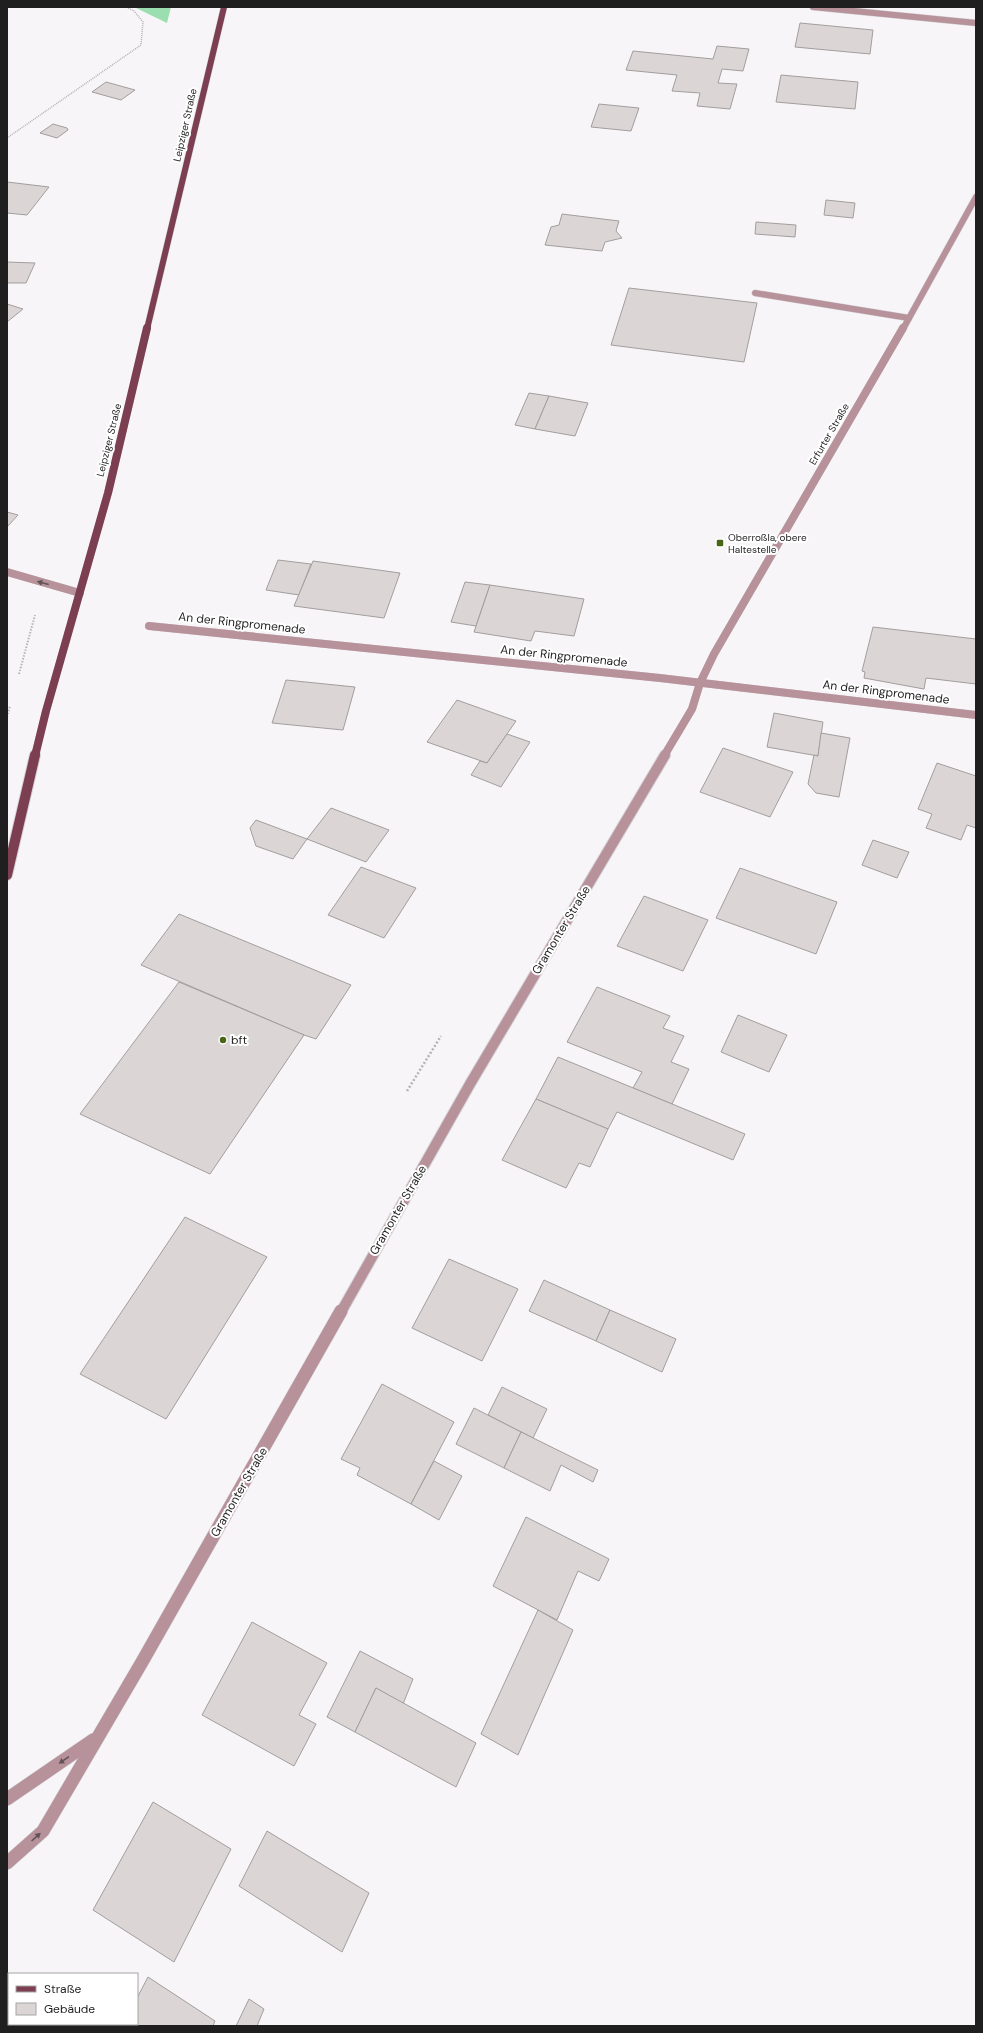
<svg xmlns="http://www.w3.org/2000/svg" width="983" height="2033" viewBox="0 0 983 2033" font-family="'DM Sans',sans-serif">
<rect width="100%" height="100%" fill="#f8f5f9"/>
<path fill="#9bdeb0" d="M134 7H171L167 23Z"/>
<g fill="#dbd6d5" stroke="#a29e9d">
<path d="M800 23 873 30 870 54 795 47Z"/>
<path d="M717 46 749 49 743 71 722 69 718 83 737 84 730 109 697 106 700 93 672 91 677 75 626 70 633 51 713 59Z"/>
<path d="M781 75 858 82 855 109 776 102Z"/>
<path d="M106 82 135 90 121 100 92 92Z"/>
<path d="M599 104 639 108 631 131 591 127Z"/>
<path d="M53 124 67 128 68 130 57 138 40 133Z"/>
<path d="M7 182 49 187 27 215 7 213Z"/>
<path d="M826 200 855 203 853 218 824 215Z"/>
<path d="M562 214 619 221 616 231 622 238 605 242 602 251 545 245 551 227 559 225Z"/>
<path d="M756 222 796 225 795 237 755 234Z"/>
<path d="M7 262 35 263 26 283H7Z"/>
<path d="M629 288 757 303 744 362 611 345Z"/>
<path d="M7 304 23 309 7 322Z"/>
<path d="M529 393 549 396 535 429 515 425Z"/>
<path d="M549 396 588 403 575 436 535 429Z"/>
<path d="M7 512 18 515 7 527Z"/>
<path d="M278 560 311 564 299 595 266 590Z"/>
<path d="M313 561 400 573 384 618 294 606Z"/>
<path d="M465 582 490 585 476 626 451 622Z"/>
<path d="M490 585 584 599 574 636 535 631 531 641 474 632Z"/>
<path d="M873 627 976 639V684L926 678 924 689 864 678 865 672 862 671Z"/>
<path d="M286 680 355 687 343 730 272 723Z"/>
<path d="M457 700 516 721 487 763 427 742Z"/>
<path d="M774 713 823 722 818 756 767 747Z"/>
<path d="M821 733 850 738 839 797 816 793 808 784 814 755 818 756Z"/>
<path d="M507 734 530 742 501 787 471 775 480 761 487 763Z"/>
<path d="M723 748 793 772 770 817 700 792Z"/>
<path d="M937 763 976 776V828L967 825 961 840 926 828 932 814 918 809Z"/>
<path d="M331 808 389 830 366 862 307 839Z"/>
<path d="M256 820 307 839 293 859 256 846 250 828Z"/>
<path d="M873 840 909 852 897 878 862 865Z"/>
<path d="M361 867 416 888 384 938 328 915Z"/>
<path d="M740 868 837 902 816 954 716 918Z"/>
<path d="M644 896 708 920 683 971 617 946Z"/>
<path d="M179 914 351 985 316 1039 304 1035 141 965Z"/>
<path d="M179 982 304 1035 210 1174 80 1114Z"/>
<path d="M597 987 670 1016 663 1028 684 1036 671 1062 689 1069 672 1104 633 1088 642 1072 567 1042Z"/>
<path d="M738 1015 787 1035 769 1072 721 1052Z"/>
<path d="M558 1057 745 1134 733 1160 617 1112 608 1129 536 1099Z"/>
<path d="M536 1099 608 1129 590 1167 579 1163 566 1188 502 1160Z"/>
<path d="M185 1217 267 1257 166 1419 80 1374Z"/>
<path d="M449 1259 518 1289 482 1361 412 1328Z"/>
<path d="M544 1280 610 1310 596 1341 529 1311Z"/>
<path d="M610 1310 676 1339 662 1372 596 1341Z"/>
<path d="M382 1384 454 1422 411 1504 357 1475 360 1468 341 1459Z"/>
<path d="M502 1387 547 1409 533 1438 488 1415Z"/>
<path d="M474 1408 521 1432 504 1468 456 1444Z"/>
<path d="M521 1432 598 1470 593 1482 561 1465 550 1491 504 1468Z"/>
<path d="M434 1461 462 1476 439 1520 411 1504Z"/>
<path d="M526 1517 609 1559 599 1581 578 1571 557 1620 493 1586Z"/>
<path d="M538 1610 573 1630 518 1755 481 1734Z"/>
<path d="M252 1622 327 1663 299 1715 316 1724 294 1766 202 1715Z"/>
<path d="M360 1651 413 1679 403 1704 376 1688 355 1732 327 1717Z"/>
<path d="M376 1688 476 1743 456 1787 355 1732Z"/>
<path d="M153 1802 231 1849 174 1962 93 1910Z"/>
<path d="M267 1831 369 1893 342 1952 239 1886Z"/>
<path d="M148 1977 215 2021 213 2026H135L131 2024H137V1998Z"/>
<path d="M249 1999 264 2009 257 2026H236Z"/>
</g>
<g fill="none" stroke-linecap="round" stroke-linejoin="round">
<defs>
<g id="service-far1">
<path d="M813 7 976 23"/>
<path d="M755 293 909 318"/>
</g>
<g id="service">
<path d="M7 572 80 593"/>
<path d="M149 626 660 678 976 715"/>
</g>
<path id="tertiary-far3" d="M903 329 976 197"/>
<path id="tertiary-far2" d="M664 756 692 709 700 683 714 654 903 328"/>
<path id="tertiary-far1" d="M341 1312 470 1084 665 755"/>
<g id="tertiary">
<path d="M7 1799 93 1740"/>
<path d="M7 1863 43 1831 142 1662 341 1311"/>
</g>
<path id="primary-far2" d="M147 329 224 7"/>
<path id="primary-far1" d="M35 756 46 711 108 493 147 328"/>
<path id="primary" d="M7 875 35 755"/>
</defs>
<use href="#service-far1" stroke="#d5d3d6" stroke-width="7"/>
<use href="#service" stroke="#d5d3d6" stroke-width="8"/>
<use href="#tertiary-far3" stroke="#d5d3d6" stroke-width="7"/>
<use href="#tertiary-far2" stroke="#d5d3d6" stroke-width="8"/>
<use href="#tertiary-far1" stroke="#d5d3d6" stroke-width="12"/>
<use href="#tertiary" stroke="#d5d3d6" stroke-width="14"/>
<use href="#primary-far2" stroke="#d5d3d6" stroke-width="7"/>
<use href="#primary-far1" stroke="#d5d3d6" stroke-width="8"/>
<use href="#primary" stroke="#d5d3d6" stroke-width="12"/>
<path stroke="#b5b3b6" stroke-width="1.5" stroke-dasharray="1 1" stroke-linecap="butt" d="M7 138 141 45 143 22 134 11 126 7"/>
<g stroke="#b5b3b6" stroke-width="2" stroke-dasharray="1.5 1.5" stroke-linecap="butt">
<path d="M19 674 35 615"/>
<path d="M7 717 10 706"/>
</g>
<path stroke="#b5b3b6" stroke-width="2.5" stroke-dasharray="2 2" stroke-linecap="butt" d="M407 1091 441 1036"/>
<use href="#service-far1" stroke="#b7929b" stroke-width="6"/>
<use href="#service" stroke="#b7929b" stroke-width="8"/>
<use href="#tertiary-far3" stroke="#b7929b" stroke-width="6"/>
<use href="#tertiary-far2" stroke="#b7929b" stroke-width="8"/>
<use href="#tertiary-far1" stroke="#b7929b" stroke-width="10"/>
<use href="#tertiary" stroke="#b7929b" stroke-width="13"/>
<use href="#primary-far2" stroke="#7c3f52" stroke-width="6"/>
<use href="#primary-far1" stroke="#7c3f52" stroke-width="8"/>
<use href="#primary" stroke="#7c3f52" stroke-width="10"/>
</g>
<defs><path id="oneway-solid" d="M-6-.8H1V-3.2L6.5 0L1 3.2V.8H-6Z"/></defs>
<g fill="#635357">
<use href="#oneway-solid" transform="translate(43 583) rotate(-165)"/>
<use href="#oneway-solid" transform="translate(64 1760) rotate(146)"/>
<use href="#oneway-solid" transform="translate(36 1837) rotate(-42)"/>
</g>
<g fill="#496517" stroke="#fff" stroke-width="1.5">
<rect x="716" y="539" width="8" height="8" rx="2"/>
<circle cx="223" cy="1040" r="4"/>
</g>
<g text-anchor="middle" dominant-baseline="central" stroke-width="4" stroke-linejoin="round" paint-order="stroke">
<g font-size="10" fill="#1f1f20" stroke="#fff">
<text transform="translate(185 125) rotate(-77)">Leipziger Straße</text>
<text transform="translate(829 434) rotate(-60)">Erfurter Straße</text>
<text transform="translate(109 440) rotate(-76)">Leipziger Straße</text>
</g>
<g font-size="10" fill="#1f1f20" stroke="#fff" text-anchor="start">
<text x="728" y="537">Oberroßla, obere<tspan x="728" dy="12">Haltestelle</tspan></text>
</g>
<g font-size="12" fill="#1f1f20" stroke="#fff">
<text transform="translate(242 623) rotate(6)">An der Ringpromenade</text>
<text transform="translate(564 656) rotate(6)">An der Ringpromenade</text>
<text transform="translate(886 692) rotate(7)">An der Ringpromenade</text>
<text transform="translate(561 930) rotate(-59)">Gramonter Straße</text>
<text transform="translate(398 1210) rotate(-60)">Gramonter Straße</text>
<text transform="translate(239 1492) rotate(-60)">Gramonter Straße</text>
</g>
<g font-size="12" fill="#1f1f20" stroke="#fff" text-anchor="start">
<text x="231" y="1040">bft</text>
</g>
</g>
<rect width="983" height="2033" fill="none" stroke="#1f1f20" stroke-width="16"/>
<rect x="8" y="1973" width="130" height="52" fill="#ffffff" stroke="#a5a5a6"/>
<rect x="16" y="1986" width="20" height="6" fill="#7c3f52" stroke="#a5a5a6"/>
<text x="44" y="1993" font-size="12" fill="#1f1f20">Straße</text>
<rect x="16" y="2003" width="20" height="12" fill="#dbd6d5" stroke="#a5a5a6"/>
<text x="44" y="2013" font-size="12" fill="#1f1f20">Gebäude</text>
</svg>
